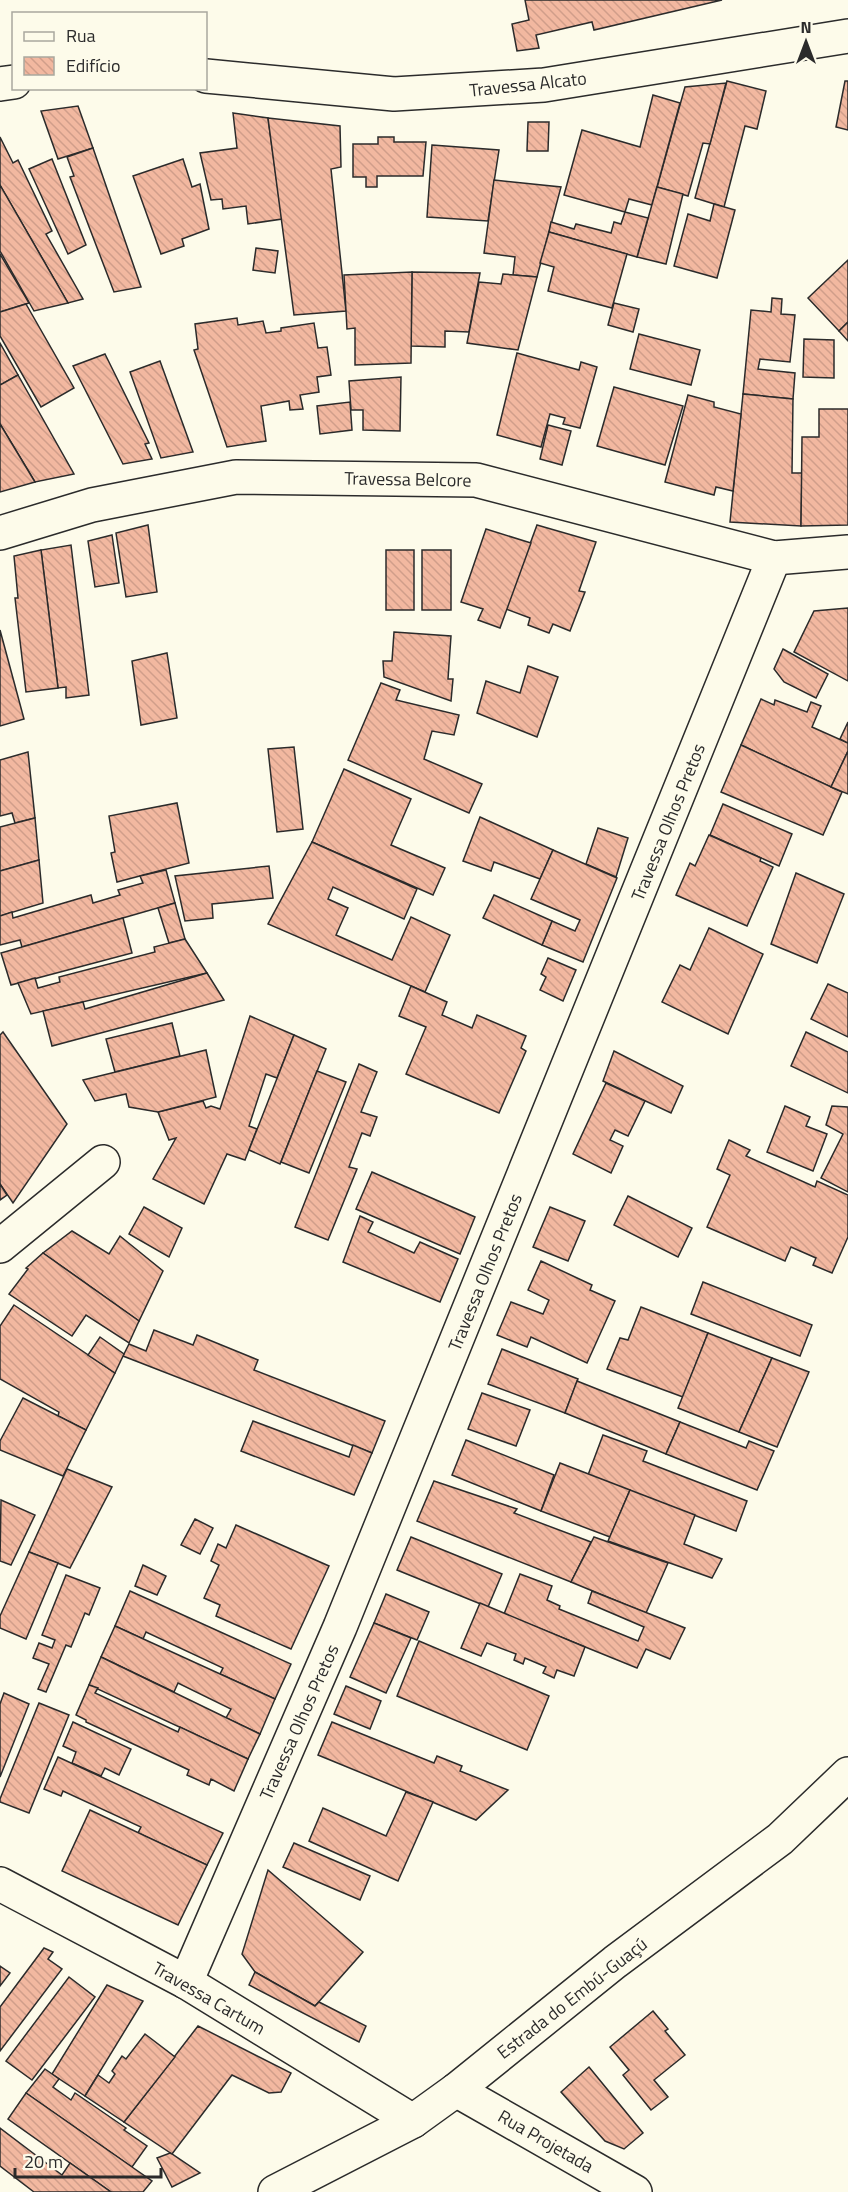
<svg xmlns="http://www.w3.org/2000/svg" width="848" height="2192" viewBox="0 0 848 2192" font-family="'Titillium Web',sans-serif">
<defs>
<pattern id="building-back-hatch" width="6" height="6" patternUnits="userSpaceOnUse" patternTransform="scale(1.5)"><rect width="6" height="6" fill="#f2b8a0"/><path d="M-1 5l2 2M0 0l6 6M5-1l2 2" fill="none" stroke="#d09e8a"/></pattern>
</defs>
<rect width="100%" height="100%" fill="#fdfbea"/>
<g fill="url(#building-back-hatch)" stroke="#2b2b2b" stroke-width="1.5">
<path d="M525 0H722L594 30 592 22 536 35 539 48 517 51 512 24 529 20Z"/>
<path d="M727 81 766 91 757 129 745 126 724 207 695 198Z"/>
<path d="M845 81H848V130L836 127Z"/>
<path d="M726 83 710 144 703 143 688 196 657 187 685 87Z"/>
<path d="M653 95 680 103 652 205 629 199 625 212 564 195 582 130 640 147Z"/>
<path d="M78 106 93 148 58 159 41 111Z"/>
<path d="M233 113 268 118 282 219 248 224 246 206 223 209 222 199 211 200 200 153 237 148Z"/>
<path d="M268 118 340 126 341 167 331 169 346 311 294 315Z"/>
<path d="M528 122H549L548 151H527Z"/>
<path d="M0 137 13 163 18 160 52 231 46 234 83 299 68 303 0 185Z"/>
<path d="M378 137H394V142H426L423 176H377V187H366V177H353V144H378Z"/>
<path d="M432 145 499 150 488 221 427 217Z"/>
<path d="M93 148 141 287 114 292 70 177 74 176 67 157Z"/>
<path d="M52 159 86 245 68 254 29 169Z"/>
<path d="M183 159 192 187 200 184 209 229 182 239 184 246 161 254 133 176Z"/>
<path d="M494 180 561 187 537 277 513 275 515 257 484 253Z"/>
<path d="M0 185 68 303 34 311 0 251Z"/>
<path d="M657 187 683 194 666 264 637 257Z"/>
<path d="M714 204 735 210 717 278 674 266 688 214 710 221Z"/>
<path d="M625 212 648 218 637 257 549 232 551 222 574 229 576 224 611 233 614 222 621 224Z"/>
<path d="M549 232 627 254 612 308 548 291 554 267 540 263Z"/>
<path d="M256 248 278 251 275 273 253 270Z"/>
<path d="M0 254 29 303 0 312Z"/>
<path d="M848 260V322L839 331 808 298Z"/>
<path d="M412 272 480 273 469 332 445 331V347L411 346Z"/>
<path d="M412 272 411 363 355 365V328L347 329 344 275Z"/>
<path d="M503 274 537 277 518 350 467 343 479 282 501 284Z"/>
<path d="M772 298 782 299 781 314 795 315 790 362 760 359 758 369 795 373 793 399 743 394 751 310 771 312Z"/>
<path d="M614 303 639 309 633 332 608 325Z"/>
<path d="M26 304 74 388 41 407 0 336V312Z"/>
<path d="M237 318 238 325 263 321 266 333 281 331V328L314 323 318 348 327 347 331 375 317 377 319 392 300 395 303 409 290 410 289 401 261 406 266 441 227 447 194 350 198 349 195 324Z"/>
<path d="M848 322V341L839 331Z"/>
<path d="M639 334 700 350 691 385 630 369Z"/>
<path d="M804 339 834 340V378L803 377Z"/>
<path d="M0 343 18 375 0 385Z"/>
<path d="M517 353 579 370 581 362 597 367 580 428 563 424 565 418 550 414 541 447 497 435Z"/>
<path d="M105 354 149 443 145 444 152 459 123 464 73 366Z"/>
<path d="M160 361 193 452 161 458 130 372Z"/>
<path d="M18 375 74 474 35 482 0 424V385Z"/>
<path d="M401 377 400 431 363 430V410H351L349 381Z"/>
<path d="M614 387 683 406 665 465 597 446Z"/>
<path d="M743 394 793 399 792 473H802L801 526 730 522Z"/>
<path d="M688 395 714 402V407L741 414 733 491 716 487 714 495 665 482Z"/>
<path d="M350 402 352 430 320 434 317 406Z"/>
<path d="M819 409H848V525L801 526 802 437H819Z"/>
<path d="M0 424 35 482 0 492Z"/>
<path d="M548 425 571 431 562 465 540 459Z"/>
<path d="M148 525 157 592 126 597 116 533Z"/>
<path d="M537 525 596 542 579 591 585 592 570 631 553 624 549 633 528 625 530 618 506 609Z"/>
<path d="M486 529 531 543 500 628 478 620 483 609 461 602Z"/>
<path d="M112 535 119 583 95 587 88 541Z"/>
<path d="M71 545 89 695 66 698V687L58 688 41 550Z"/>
<path d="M41 550 58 688 26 692 15 598H18L14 556Z"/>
<rect x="386" y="550" width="28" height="60"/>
<rect x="422" y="550" width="29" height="60"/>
<path d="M848 608V681L794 652 814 611Z"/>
<path d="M0 630 24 719 0 726Z"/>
<path d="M394 632 451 636 448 679H453L451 701 384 677 383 661H392Z"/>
<path d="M783 649 828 674 816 698 784 682 774 669Z"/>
<path d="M167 653 177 718 141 725 132 661Z"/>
<path d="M528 666 558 677 537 737 477 713 486 681 520 693Z"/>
<path d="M381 683 400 690 396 700 459 715 454 735 432 731 424 759 482 784 469 813 348 760Z"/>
<path d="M761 699 774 705 775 700 807 712 811 702 821 706 812 727 848 743V751L831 787 741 745Z"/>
<path d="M848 722V743L840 739Z"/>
<path d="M741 745 842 792 823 835 721 792Z"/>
<path d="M294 747 303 829 277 832 268 749Z"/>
<path d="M848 751V794L831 787Z"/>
<path d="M28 752 35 818 15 823 12 813 0 816V760Z"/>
<path d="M344 769 411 799 391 845 445 868 433 895 312 842Z"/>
<path d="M177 803 189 863 117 882 111 853 115 852 109 816Z"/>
<path d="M723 804 792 834 779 866 710 835Z"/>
<path d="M480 817 553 850 540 879 494 862 491 871 463 861Z"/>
<path d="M35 818 39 860 0 871V827Z"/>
<path d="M598 828 628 838 616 877 586 864Z"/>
<path d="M709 835 761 858 760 861 773 867 747 926 676 895 690 863 695 866Z"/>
<path d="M312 842 417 889 404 919 333 887 328 899 348 908 336 935 392 960 411 917 450 935 425 992 268 924Z"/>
<path d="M553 850 617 878 583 962 542 945 552 921 575 931 580 920 531 899Z"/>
<path d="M39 860 43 903 0 916V871Z"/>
<path d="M269 866 273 898 212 904 213 918 185 921 175 876Z"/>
<path d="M166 870 175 903 22 947 20 940 0 945V916L12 912 13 918 91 895 93 903 120 895 118 890 143 883 140 876Z"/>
<path d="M796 873 844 894 817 963 771 944Z"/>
<path d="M494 895 552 921 542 945 483 918Z"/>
<path d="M175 903 185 939 169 943 158 908Z"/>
<path d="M123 918 132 953 11 985 1 953Z"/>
<path d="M709 928 763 954 728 1034 662 1002 680 965 690 970Z"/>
<path d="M185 939 207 973 31 1014 18 983 35 978 38 988 60 982 59 977 155 952 154 947Z"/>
<path d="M548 958 576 970 563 1001 540 990 546 977 541 974Z"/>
<path d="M207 973 224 1000 52 1046 43 1011 83 1002 85 1009Z"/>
<path d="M828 984 848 993V1037L811 1019Z"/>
<path d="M411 986 447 1002 442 1015 472 1028 477 1015 526 1036 521 1048 526 1051 499 1113 406 1074 426 1027 399 1016Z"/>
<path d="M250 1016 294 1035 277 1078 266 1074 249 1126 257 1129 245 1160 227 1154 204 1204 153 1179 176 1138 169 1140 158 1112 203 1101 206 1108 211 1106 220 1109Z"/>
<path d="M172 1023 180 1056 115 1072 106 1039Z"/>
<path d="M3 1032 67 1124 13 1203 0 1184V1035Z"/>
<path d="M806 1032 848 1052V1093L791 1066Z"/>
<path d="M294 1035 326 1049 280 1164 249 1150Z"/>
<path d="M206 1050 216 1097 158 1112 129 1107 126 1094 95 1101 83 1080Z"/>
<path d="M614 1051 683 1086 671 1113 603 1081Z"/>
<path d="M359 1064 377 1072 361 1112 377 1117 370 1136 362 1133 349 1167 357 1169 328 1240 295 1227Z"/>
<path d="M317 1071 346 1082 309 1173 281 1162Z"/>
<path d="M606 1083 645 1101 628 1136 615 1130 610 1140 623 1146 611 1173 573 1154Z"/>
<path d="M785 1106 810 1117 806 1126 827 1134 813 1171 767 1152Z"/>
<path d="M832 1106 848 1107V1192L821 1178 843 1134 826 1125Z"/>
<path d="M729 1140 750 1150 746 1156 815 1187 817 1181 848 1195V1237L832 1273 813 1265 816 1258 791 1247 785 1261 707 1227 730 1175 717 1169Z"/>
<path d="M372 1172 475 1217 460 1254 356 1209Z"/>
<path d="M0 1184 7 1195 0 1200Z"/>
<path d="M628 1196 692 1228 678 1257 614 1225Z"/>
<path d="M144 1207 182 1228 169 1257 129 1234Z"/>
<path d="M550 1207 585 1221 568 1261 533 1247Z"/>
<path d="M360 1216 373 1222 368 1232 414 1253 420 1242 458 1259 440 1302 343 1262Z"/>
<path d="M72 1231 109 1254 120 1236 163 1271 139 1321 43 1253Z"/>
<path d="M43 1253 139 1321 129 1343 86 1315 72 1336 9 1294 28 1269 26 1268Z"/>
<path d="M541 1261 592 1285 590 1290 615 1301 587 1363 531 1337 527 1347 497 1335 511 1302 543 1314 549 1300 528 1290Z"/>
<path d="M703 1282 812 1325 800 1356 691 1314Z"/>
<path d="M14 1305 115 1373 86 1430 58 1416 59 1412 0 1379V1326Z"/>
<path d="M641 1307 708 1333 683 1397 607 1369 620 1338 628 1340Z"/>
<path d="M154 1330 193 1345 197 1335 258 1360 254 1370 385 1421 372 1453 123 1356 129 1344 146 1351Z"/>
<path d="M708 1333 772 1358 739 1432 678 1408Z"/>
<path d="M100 1337 124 1354 115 1373 88 1355Z"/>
<path d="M502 1349 578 1379 565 1413 488 1384Z"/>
<path d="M772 1358 809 1372 777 1447 739 1432Z"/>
<path d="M577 1381 680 1422 666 1454 565 1413Z"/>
<path d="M482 1393 530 1410 516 1446 468 1429Z"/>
<path d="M23 1398 86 1430 63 1476 0 1450V1441Z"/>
<path d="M253 1421 349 1457 353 1445 372 1453 354 1495 241 1451Z"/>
<path d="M680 1422 746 1448 749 1441 774 1451 757 1490 666 1454Z"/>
<path d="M603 1435 647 1451 643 1461 747 1501 736 1531 588 1475Z"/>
<path d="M466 1440 554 1475 541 1511 452 1475Z"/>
<path d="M560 1463 630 1490 610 1537 541 1511Z"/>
<path d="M67 1469 112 1487 70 1568 29 1552Z"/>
<path d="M434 1481 517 1509 514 1513 591 1542 571 1582 417 1521Z"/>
<path d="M630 1490 695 1515 684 1544 722 1559 712 1578 608 1541Z"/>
<path d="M1 1500 35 1515 11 1565 0 1561Z"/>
<path d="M195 1519 213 1528 200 1554 181 1545Z"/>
<path d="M236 1525 329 1566 291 1649 216 1616 220 1605 204 1598 219 1565 211 1561 218 1544 226 1548Z"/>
<path d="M411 1537 502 1574 488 1607 397 1570Z"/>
<path d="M594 1537 668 1563 646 1613 571 1582Z"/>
<path d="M29 1552 58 1563 26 1639 0 1628V1616Z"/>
<path d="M143 1565 166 1576 157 1595 135 1586Z"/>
<path d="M520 1574 552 1586 547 1600 560 1606 559 1609 638 1641 644 1627 588 1603 592 1591 685 1628 670 1659 646 1649 637 1668 504 1614Z"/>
<path d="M66 1575 100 1588 89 1615 85 1613 71 1647 66 1645 46 1692 38 1689 49 1664 33 1658 39 1643 52 1648 55 1640 42 1635Z"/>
<path d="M130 1591 291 1664 275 1699 220 1674 223 1668 146 1632 143 1639 115 1626Z"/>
<path d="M386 1594 429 1612 417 1640 374 1623Z"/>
<path d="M480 1603 585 1647 574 1676 557 1670 554 1678 543 1673 546 1667 525 1658 523 1664 514 1660 516 1654 487 1643 481 1656 461 1648Z"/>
<path d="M374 1623 411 1638 386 1693 350 1677Z"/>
<path d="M115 1626 275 1699 260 1734 226 1718 231 1709 178 1683 174 1692 101 1657Z"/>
<path d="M419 1641 549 1696 527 1750 397 1696Z"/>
<path d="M101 1657 260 1734 248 1759 89 1685Z"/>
<path d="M89 1685 98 1688 95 1693 178 1732 180 1727 248 1759 234 1791 211 1779 209 1785 187 1775 189 1770 86 1722V1720L76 1715Z"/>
<path d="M346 1686 381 1701 370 1729 334 1714Z"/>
<path d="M4 1693 29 1704 0 1777V1704Z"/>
<path d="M39 1703 69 1715 29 1813 0 1802V1799Z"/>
<path d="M73 1722 131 1749 119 1775 105 1768 101 1776 72 1763 76 1752 63 1746Z"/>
<path d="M332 1722 434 1763 437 1756 462 1766 460 1771 508 1790 476 1820 318 1755Z"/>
<path d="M58 1757 223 1833 207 1865 138 1833 141 1827 63 1791 61 1796 44 1789Z"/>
<path d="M406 1792 433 1802 398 1881 309 1841 323 1808 386 1836Z"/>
<path d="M90 1810 207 1865 178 1925 62 1871Z"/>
<path d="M294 1843 370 1876 360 1900 283 1867Z"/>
<path d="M268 1870 363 1952 315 2006 255 1972 242 1954Z"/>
<path d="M44 1948 53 1952 48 1959 62 1969 0 2051V2007Z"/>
<path d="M0 1966 10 1973 0 1986Z"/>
<path d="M255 1972 315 2006 319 2002 366 2026 359 2042 249 1985Z"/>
<path d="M69 1977 95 1997 32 2080 6 2061Z"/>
<path d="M107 1985 143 2001 85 2096 52 2074Z"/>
<path d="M653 2011 668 2029 665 2031 685 2055 654 2080 668 2097 651 2110 623 2075 629 2070 610 2047Z"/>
<path d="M198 2026 291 2073 281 2092 269 2093 232 2075 172 2154 124 2122Z"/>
<path d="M145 2034 175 2057 124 2122 85 2096 98 2075 109 2083 115 2074 112 2071 122 2056 126 2059Z"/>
<path d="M589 2067 643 2133 624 2149 605 2141 561 2092Z"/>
<path d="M45 2069 59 2079 53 2087 71 2100 75 2093 126 2128 124 2130 147 2146 132 2167 26 2093Z"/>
<path d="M26 2093 132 2167 152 2181 143 2192H111L8 2119Z"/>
<path d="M0 2128 62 2175 70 2163 111 2192H34L0 2166Z"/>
<path d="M170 2153 172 2154 200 2173 172 2187 157 2158Z"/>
</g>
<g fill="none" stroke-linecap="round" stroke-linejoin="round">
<defs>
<g id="minor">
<path d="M206 76 394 94 544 85 848 36"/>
<path d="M0 84 14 82"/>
<path d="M0 533 92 505 236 477 476 480 774 558 848 552"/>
<path d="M0 1246 103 1162"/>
<path d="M0 1884 186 1982 413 2121"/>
<path d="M186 1982 340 1627 774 558"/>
<path d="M456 2090 635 2192"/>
</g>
<path id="primary" d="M275 2192 413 2121 456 2090 615 1962 780 1839 848 1774"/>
</defs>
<use href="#minor" stroke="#2b2b2b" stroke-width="36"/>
<use href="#primary" stroke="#2b2b2b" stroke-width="36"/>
<use href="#minor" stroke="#fdfbea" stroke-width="33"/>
<use href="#primary" stroke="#fdfbea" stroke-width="33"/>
</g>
<g text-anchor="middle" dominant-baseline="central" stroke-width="4.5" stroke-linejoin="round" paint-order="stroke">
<g font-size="18" fill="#2b2b2b" stroke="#fdfbea">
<text transform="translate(528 84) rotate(-6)">Travessa Alcato</text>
<text transform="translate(408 479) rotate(1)">Travessa Belcore</text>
<text transform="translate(668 822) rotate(-68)">Travessa Olhos Pretos</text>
<text transform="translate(485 1272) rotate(-68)">Travessa Olhos Pretos</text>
<text transform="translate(299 1722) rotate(-66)">Travessa Olhos Pretos</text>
<text transform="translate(209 1998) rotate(30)">Travessa Cartum</text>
<text transform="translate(572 1998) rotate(-38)">Estrada do Embú-Guaçú</text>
<text transform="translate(546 2141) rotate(30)">Rua Projetada</text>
</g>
</g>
<rect x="12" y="12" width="195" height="78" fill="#fdfbea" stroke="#a9a89e" stroke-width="1.5"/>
<rect x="24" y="32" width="30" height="9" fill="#fdfbea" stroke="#a9a89e" stroke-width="1.5"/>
<text x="66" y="42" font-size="18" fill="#2b2b2b">Rua</text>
<rect x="24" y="57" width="30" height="18" fill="url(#building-back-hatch)" stroke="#a9a89e" stroke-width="1.5"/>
<text x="66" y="72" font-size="18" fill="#2b2b2b">Edifício</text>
<g transform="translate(806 42)" stroke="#fdfbea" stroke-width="4.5" paint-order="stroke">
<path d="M0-4.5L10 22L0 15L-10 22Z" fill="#2b2b2b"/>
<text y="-9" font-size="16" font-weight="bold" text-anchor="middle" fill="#2b2b2b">N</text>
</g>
<path d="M15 2168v9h146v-9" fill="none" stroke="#2b2b2b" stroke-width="3"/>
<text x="24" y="2168" font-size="18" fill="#2b2b2b" stroke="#fdfbea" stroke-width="4.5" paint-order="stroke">20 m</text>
</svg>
